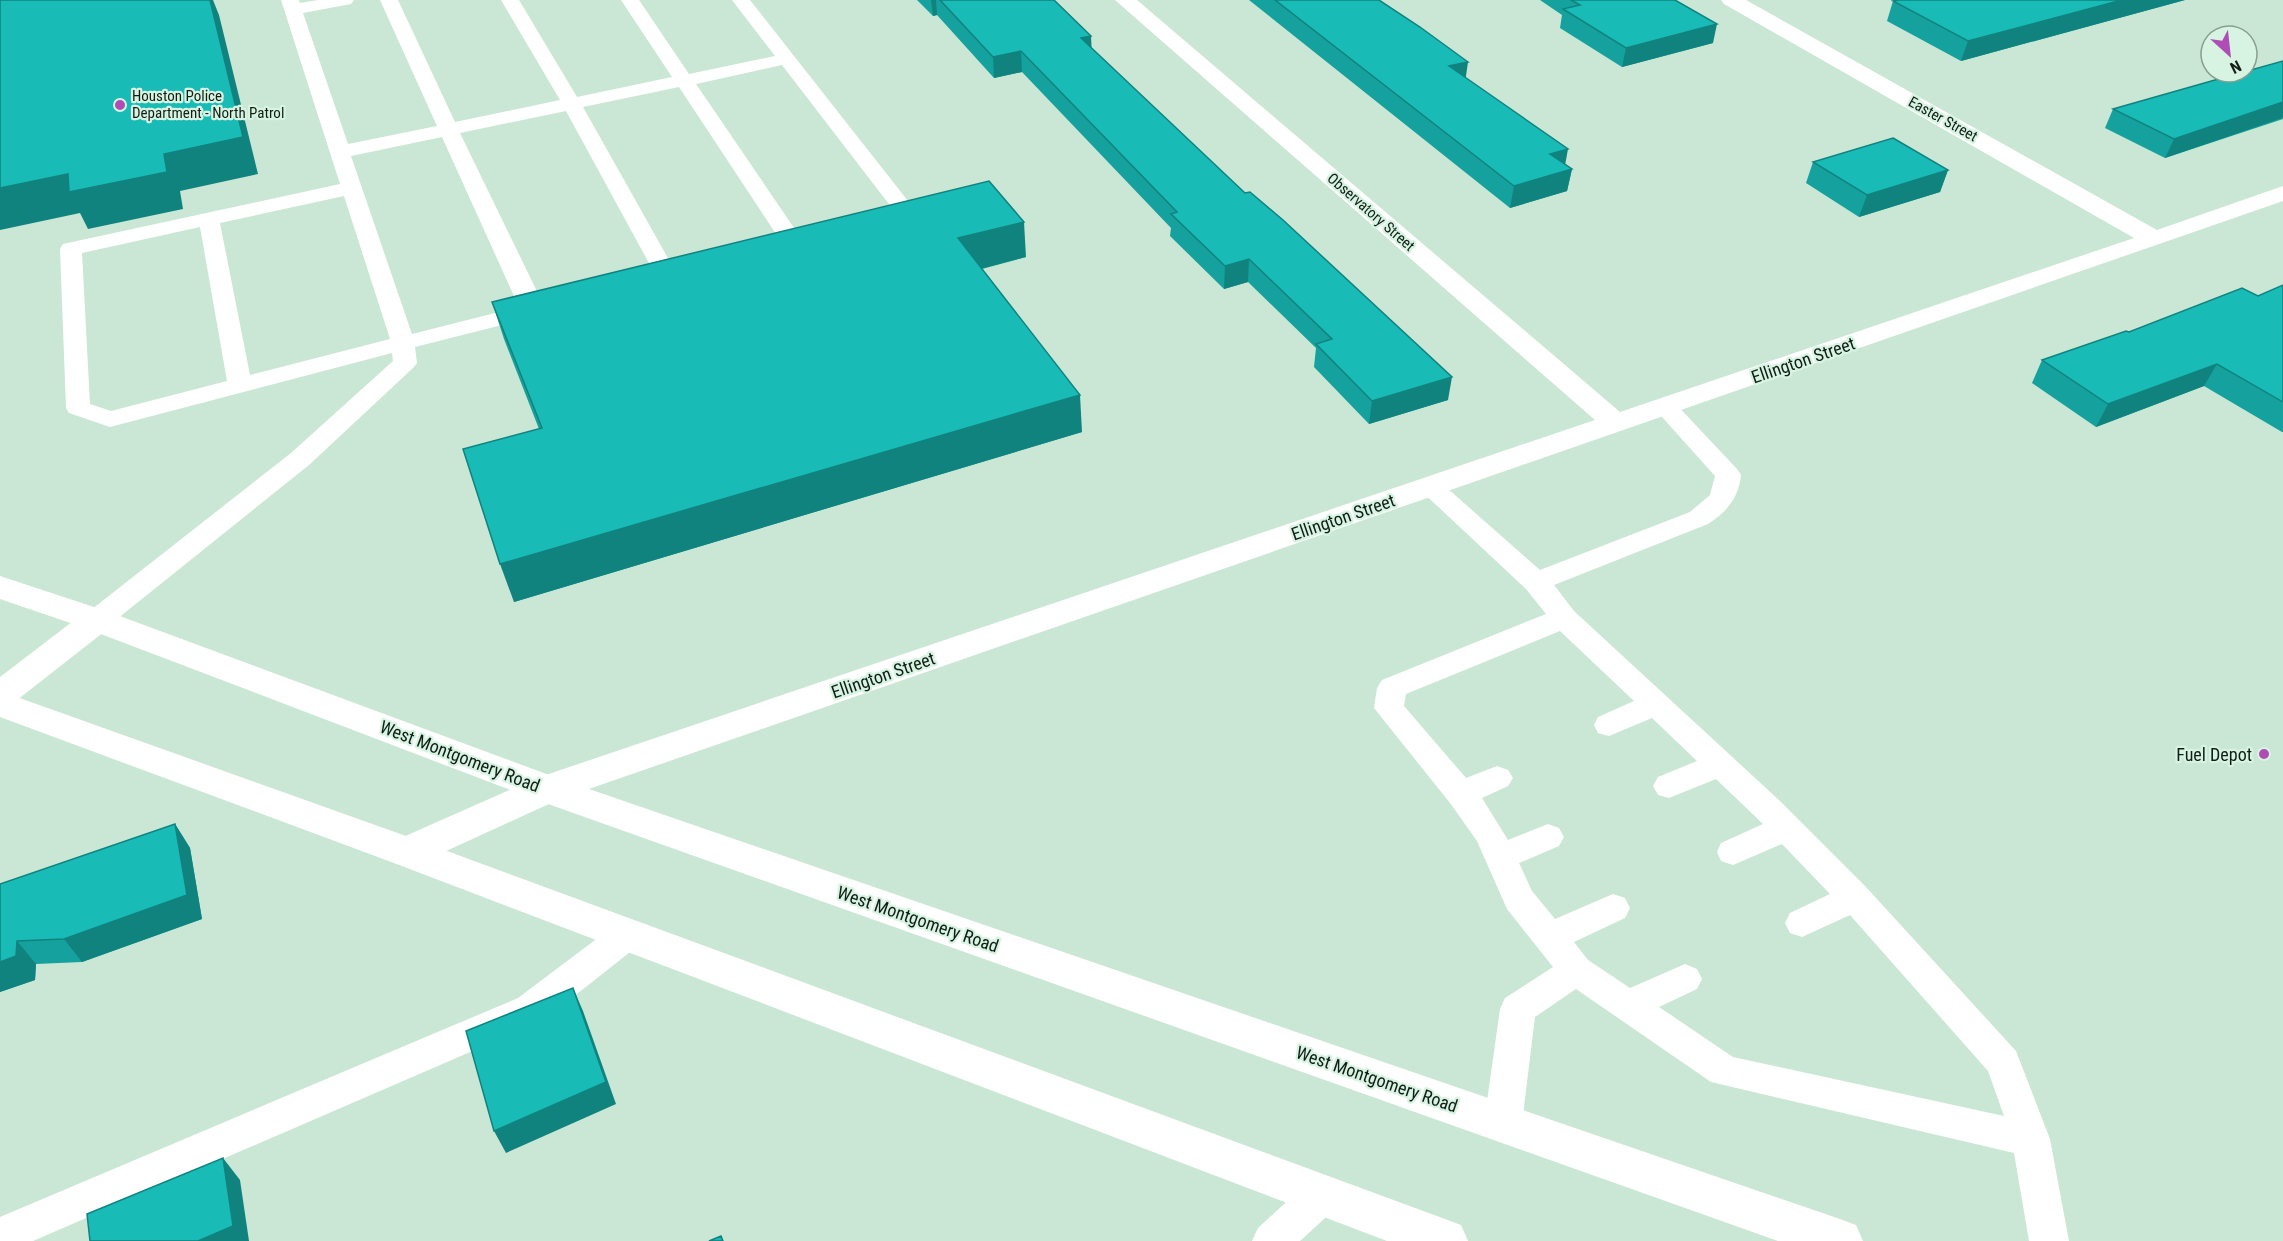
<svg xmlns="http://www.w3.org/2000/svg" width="2283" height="1241" viewBox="0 0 2283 1241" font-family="'Roboto Condensed',sans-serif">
<rect width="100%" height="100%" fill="#cae7d5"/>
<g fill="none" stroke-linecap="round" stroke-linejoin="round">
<g fill="#fff" fill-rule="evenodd">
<path d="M281 0H299L300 3 318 0H354L351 4 303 13 348 144 437 126 380 0H398L455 122 560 100 501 0H519L577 97 672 77 621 0H639L689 74 775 56 732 0H750L919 215C912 225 890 228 879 226L876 221 879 216 895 212 782 65 696 84 805 244 802 249 794 251 786 249 679 87 583 107 678 276 675 281 667 283 659 281 656 276 566 111 460 133 546 310 542 315 415 347 417 363 413 368 309 465 107 627 97 630 87 627 83 620 87 613 291 453 393 361 392 353 110 427 69 413 66 408 60 249 63 244 340 184ZM442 137 519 307 412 334 351 156ZM344 196 390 339 250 375 220 223ZM200 227 227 381 111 411 90 404 82 253Z"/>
<path d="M1665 400 1674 402 1737 469 1741 475C1739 497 1727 512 1708 524L1554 585 1574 611 1780 801 1866 887 2016 1051 2050 1139 2069 1241H2029L2014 1153 1711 1082 1576 989 1535 1017 1522 1123 1516 1135 1503 1140 1490 1135 1484 1123 1500 1009 1505 998 1553 967 1507 909 1477 841 1450 803 1374 708 1377 688 1382 680 1546 614 1526 589 1417 487 1421 481 1430 479 1439 481 1540 570 1690 512 1710 495 1715 476 1653 407 1656 402ZM1560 631 1634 701 1598 717 1594 725 1598 733 1609 736 1652 718 1697 761 1658 777 1653 786 1658 795 1669 798 1716 779 1763 824 1721 843 1717 852 1721 861 1733 865 1782 844 1830 894 1790 913 1785 923 1790 933 1802 937 1850 915 1988 1071 2004 1116 1733 1057 1659 1007 1697 989 1702 979 1697 969 1685 964 1630 988 1588 960 1574 942 1625 918 1630 908 1625 898 1613 894 1555 919 1532 891 1519 863 1559 846 1564 837 1559 828 1548 824 1508 840 1482 798 1508 786 1513 778 1508 770 1497 766 1466 778 1404 706 1406 694Z"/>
<path d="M627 921 639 925 644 935 639 945 544 1020 33 1241H0V1217L518 998 615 925Z"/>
<path d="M1322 1177 1336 1182 1341 1195 1336 1208 1300 1241H1252L1258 1228 1308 1182Z"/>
</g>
<g fill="#fff" fill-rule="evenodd">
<path d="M1115 0H1137L1620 412 2134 238 1724 4 1721 0H1746L2157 230 2283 186V201L560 799 420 863 407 867 394 863 388 852 394 841 534 779 1595 420Z"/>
<path d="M97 609 109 612 113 620 109 628 12 704 0 708V677L85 612Z"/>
</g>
<g fill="#fff" fill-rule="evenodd">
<path d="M0 576 109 612 560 779 1840 1219 1856 1225 1863 1241H1778L534 799 85 628 0 599Z"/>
<path d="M0 691 420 841 1445 1219 1461 1225 1468 1241H1387L394 863 0 717Z"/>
</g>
</g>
<g fill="#15a19d">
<path d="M917 0H1054L1091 36V48L1448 400 1369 424 1314 367 1316 348 1248 282 1224 289 1170 236 1171 228 1022 72 994 78 937 15 933 16Z"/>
<path d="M1249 0H1379L1466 78 1565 165 1572 169 1567 191 1510 208Z"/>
<path d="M1540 0H1675L1713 43 1622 67 1560 28 1562 15Z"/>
<path d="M2185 0 1961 61 1887 21 1893 1Z"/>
<path d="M2283 61V119L2165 158 2105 128 2113 109Z"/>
<path d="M1813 162 1948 170 1940 192 1859 217 1806 183Z"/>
<path d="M1026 257 982 269 1082 432 514 602 539 429 504 339 492 302Z"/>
<path d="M2283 285V432H2282L2204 386 2096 427 2032 383 2042 360 2129 332 2258 296Z"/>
<path d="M175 824 190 848 202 919 82 962 36 964 35 980 0 992V884Z"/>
</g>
<g fill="#11837f">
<path d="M210 0H213L219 15 258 174 180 191 183 209 88 229 80 213 0 230V188Z"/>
<path d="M931 0H936L937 15 933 16Z"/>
<path d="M2122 0H2185L1961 61 1968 41Z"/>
<path d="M1717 24 1713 43 1622 67 1626 48Z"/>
<path d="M1091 36 1092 56 1081 38Z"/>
<path d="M1021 51 1022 72 994 78 993 57Z"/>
<path d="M1468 62 1465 83 1449 66Z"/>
<path d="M2283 102V117L2282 118 2165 158 2174 139Z"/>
<path d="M1568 149 1564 171 1550 154Z"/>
<path d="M1572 169 1567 191 1510 208 1514 186Z"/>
<path d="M1948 170 1940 192 1859 217 1867 195Z"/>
<path d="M1024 222 1026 257 961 274 958 238Z"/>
<path d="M1249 259 1248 282 1224 289 1225 266Z"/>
<path d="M2217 364 2204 386 2096 427 2108 404Z"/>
<path d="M1452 377 1448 400 1369 424 1372 401Z"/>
<path d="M1080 395 1082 432 514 602 500 564Z"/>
<path d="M175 824 190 848 202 919 82 962 64 939Z"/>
<path d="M17 941 36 964 35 980 0 992V962Z"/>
<path d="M573 988 583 1011 616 1104 506 1153 494 1131Z"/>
<path d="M223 1158 240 1180 249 1241H198Z"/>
</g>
<g fill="#18bbb6" stroke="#11837f" stroke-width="1.5">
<path d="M0 0H210L243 137 164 154 167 172 69 192 68 174 0 188Z"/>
<path d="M940 0H1054L1091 36 1081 38 1245 193 1250 192 1283 220 1452 377 1372 401 1316 344 1332 339 1249 259 1225 266 1171 214 1177 212 1021 51 993 57Z"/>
<path d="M1275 0H1379L1420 27 1468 62 1449 66 1568 149 1550 154 1572 169 1514 186Z"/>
<path d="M1571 0H1675L1717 24 1626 48 1563 9 1580 5Z"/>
<path d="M1899 0H2122L1968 41 1893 1Z"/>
<path d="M2283 61V102L2174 139 2113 109 2243 72H2247V71Z"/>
<path d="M1893 138 1948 170 1867 195 1813 162Z"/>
<path d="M989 181 1024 222 958 238 1080 395 500 564 463 449 542 428 492 302Z"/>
<path d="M2283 285V402L2217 364 2108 404 2042 360 2126 331 2129 332 2242 288 2258 296Z"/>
<path d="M175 824 187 895 64 939 17 941 16 956 0 962V884Z"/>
<path d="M573 988 606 1082 494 1131 466 1031Z"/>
<path d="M223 1158 233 1226 198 1241H90L87 1214Z"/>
<path d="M721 1236 723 1241H709Z"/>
</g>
<g fill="#b04db4" stroke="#d7f4e2" stroke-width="2">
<circle cx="120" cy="105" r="6"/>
<circle cx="2264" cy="754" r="6"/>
</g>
<g text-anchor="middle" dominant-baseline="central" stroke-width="4.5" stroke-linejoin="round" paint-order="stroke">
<g font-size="15" fill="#121d16" stroke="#d7f4e2" text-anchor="start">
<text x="132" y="96">Houston Police<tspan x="132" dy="17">Department - North Patrol</tspan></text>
</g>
<g font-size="15" fill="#121d16" stroke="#d7f4e2">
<text transform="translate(1943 119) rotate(29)">Easter Street</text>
<text transform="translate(1371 212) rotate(41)">Observatory Street</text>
</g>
<g font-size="18" fill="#121d16" stroke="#d7f4e2">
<text transform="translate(1803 360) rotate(-19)">Ellington Street</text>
<text transform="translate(1343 517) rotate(-19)">Ellington Street</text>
<text transform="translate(883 675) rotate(-19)">Ellington Street</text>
<text transform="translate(460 756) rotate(21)">West Montgomery Road</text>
<text transform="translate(918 919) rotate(19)">West Montgomery Road</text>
<text transform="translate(1377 1079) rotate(19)">West Montgomery Road</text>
</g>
<g font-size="18" fill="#121d16" stroke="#d7f4e2" text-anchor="end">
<text x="2252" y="754">Fuel Depot</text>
</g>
</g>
<g transform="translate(2229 54) rotate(153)"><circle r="28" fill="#d7f4e2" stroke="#889e90" stroke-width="1.5"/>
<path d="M0-4.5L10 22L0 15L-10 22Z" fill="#b04db4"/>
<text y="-9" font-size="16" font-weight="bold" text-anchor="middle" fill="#121d16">N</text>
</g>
</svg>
